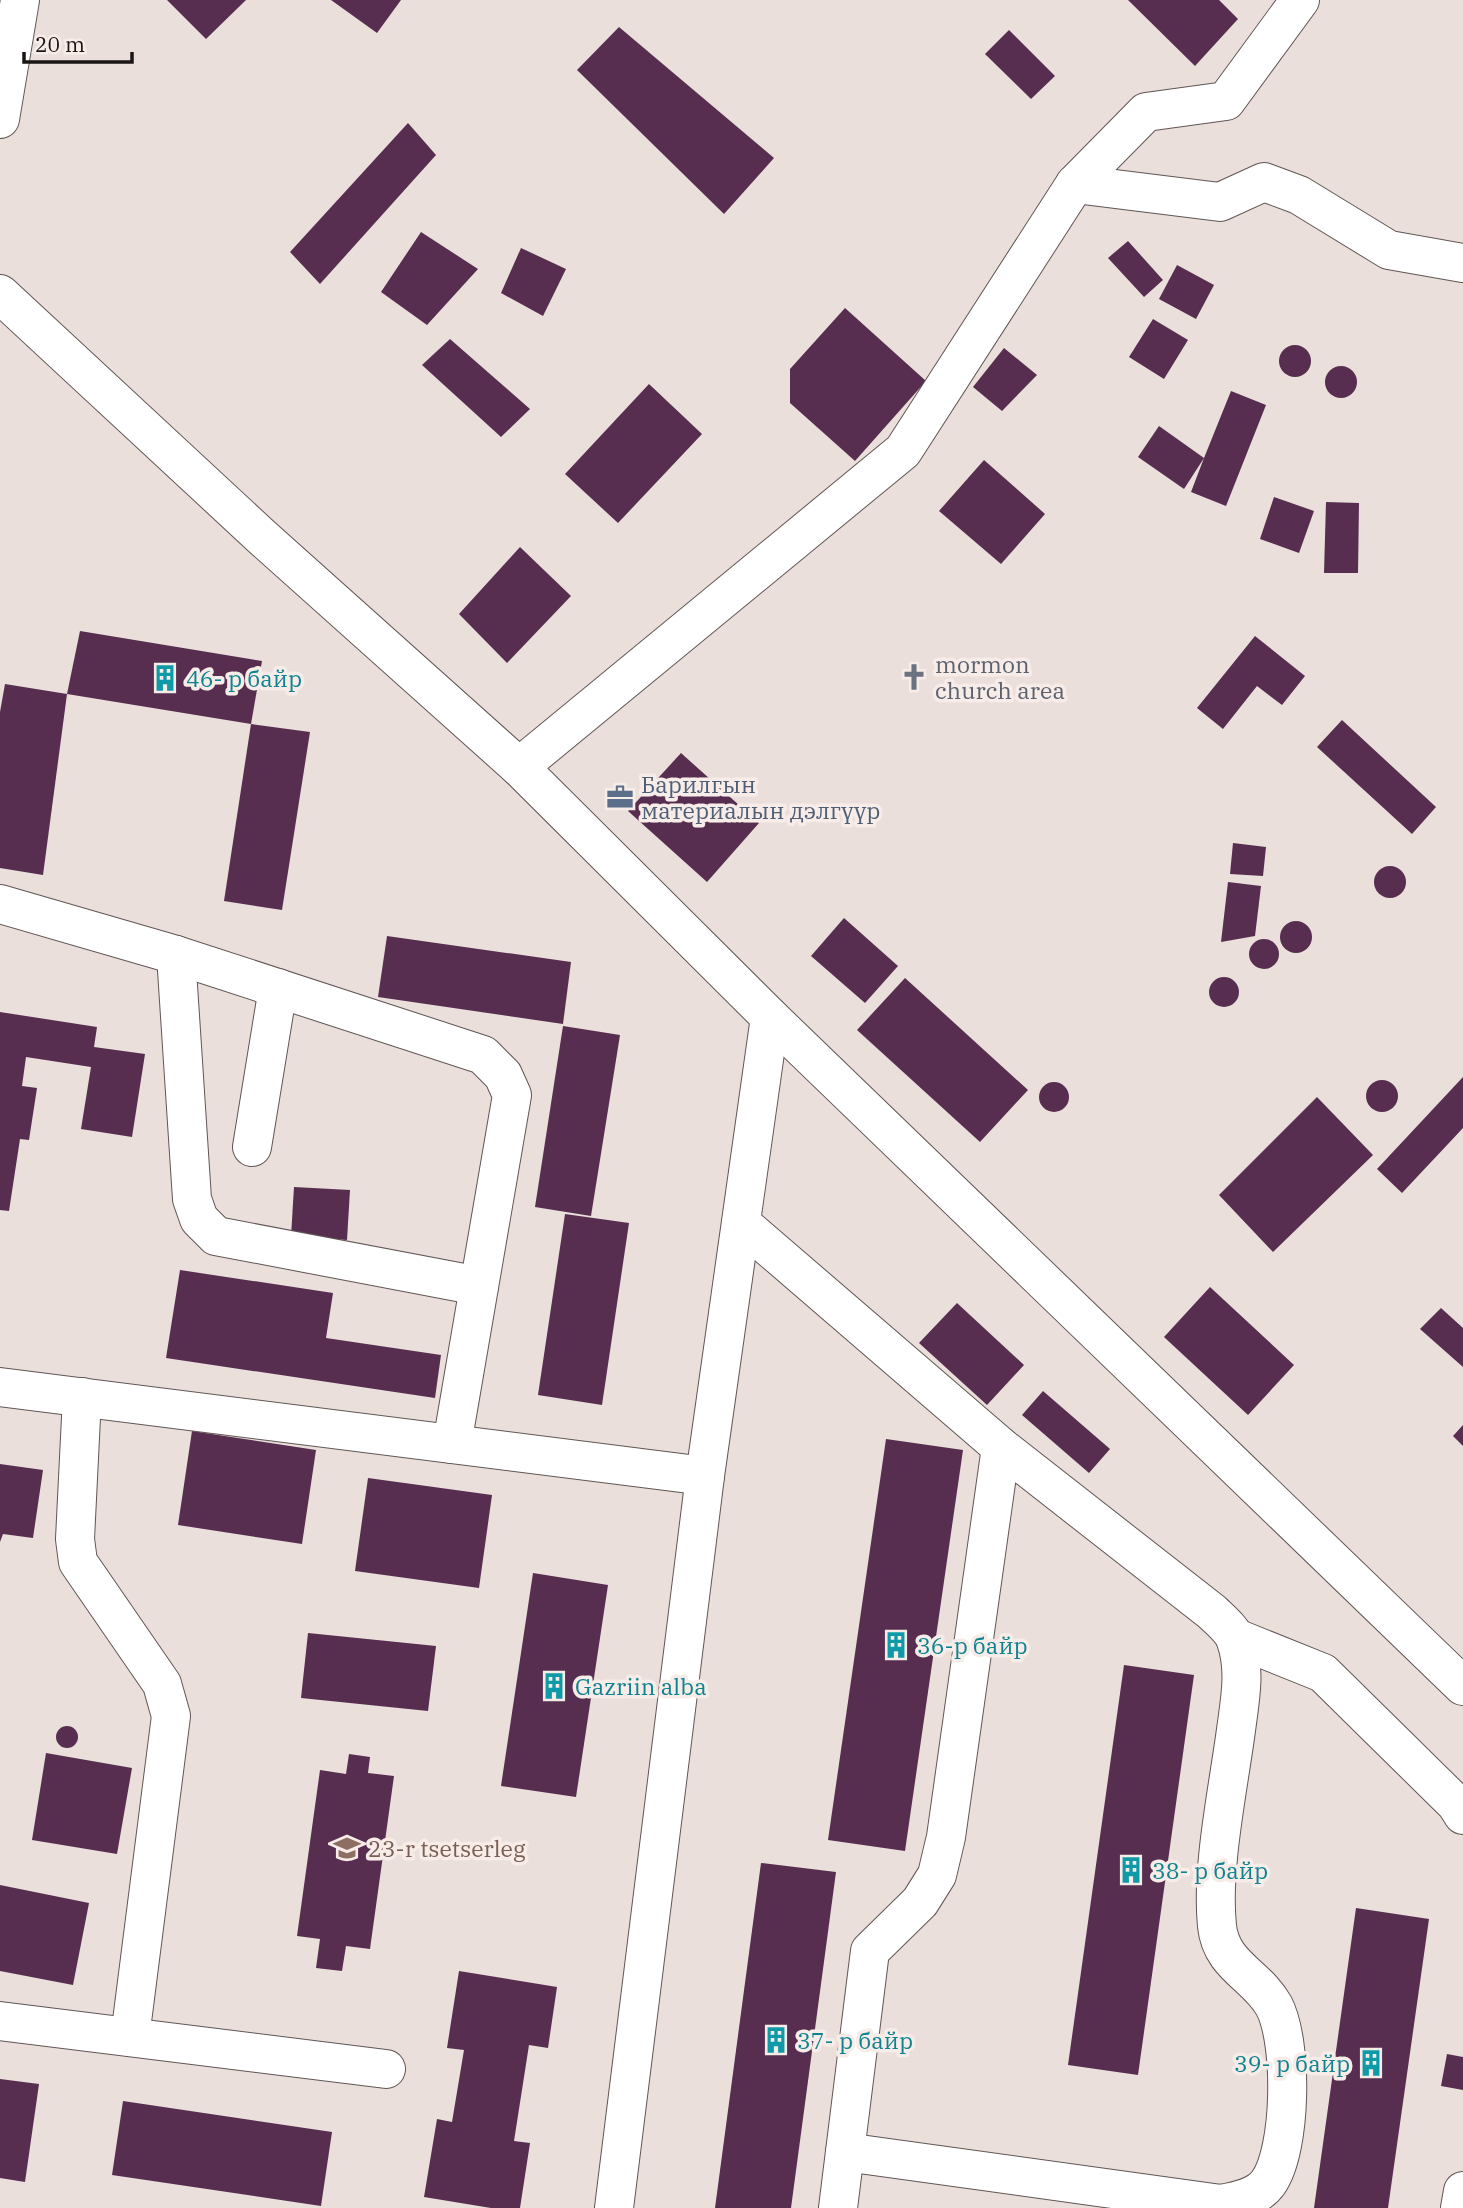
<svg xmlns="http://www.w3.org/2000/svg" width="1463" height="2208" viewBox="0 0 1463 2208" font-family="'IBM Plex Serif',serif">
<rect width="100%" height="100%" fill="#eadfdb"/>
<g fill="#572e50">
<path d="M167 0H246L206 39Z"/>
<path d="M331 0H401L377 33Z"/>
<path d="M1128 0H1219L1238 19 1195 66Z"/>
<path d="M619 27 774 158 724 214 577 70Z"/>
<path d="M1009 30 1055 76 1031 99 985 54Z"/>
<path d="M408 123 436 155 320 284 290 252Z"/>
<path d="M421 232 478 269 427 325 381 292Z"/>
<path d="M1128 241 1163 280 1144 297 1108 258Z"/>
<path d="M521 248 566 269 543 316 501 293Z"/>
<path d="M1177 265 1214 285 1196 319 1159 299Z"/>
<path d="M845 308 926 381 855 461 790 403V369Z"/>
<path d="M1153 319 1188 340 1164 379 1129 357Z"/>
<path d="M450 339 530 409 501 437 422 365Z"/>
<circle cx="1295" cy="361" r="16"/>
<path d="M1004 348 1037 375 1002 411 973 387Z"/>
<circle cx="1341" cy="382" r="16"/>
<path d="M649 384 702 434 618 523 565 474Z"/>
<path d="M1231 391 1266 405 1226 506 1191 492 1204 458 1184 489 1138 457 1159 426 1204 458Z"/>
<path d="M984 460 1045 514 1001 564 939 511Z"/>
<path d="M1274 497 1314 511 1299 553 1260 539Z"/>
<path d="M1326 502 1359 503 1358 573H1324Z"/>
<path d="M520 547 571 596 507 663 459 614Z"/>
<path d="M80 631 262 661 251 724 67 694Z"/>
<path d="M1255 636 1305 676 1282 705 1257 686 1223 729 1197 708Z"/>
<path d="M5 684 67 694 43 875 0 868V712Z"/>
<path d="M1342 720 1436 807 1412 834 1317 747Z"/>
<path d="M251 724 310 732 282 910 224 901Z"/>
<path d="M681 753 759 823 707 882 628 811Z"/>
<path d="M1233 843 1266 847 1263 876 1230 874Z"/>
<circle cx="1390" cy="882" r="16"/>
<path d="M1228 882 1261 886 1255 936 1221 942Z"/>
<path d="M844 918 898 966 865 1003 811 956Z"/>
<circle cx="1296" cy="937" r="16"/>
<path d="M387 936 571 962 563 1024 378 997Z"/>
<circle cx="1264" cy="954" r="15"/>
<circle cx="1224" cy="992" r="15"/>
<path d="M905 978 1028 1090 980 1142 857 1030Z"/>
<path d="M0 1012 97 1027 94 1047 145 1054 132 1137 81 1129 91 1067 26 1057 22 1086 37 1088 29 1140 20 1139 9 1211 0 1210Z"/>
<path d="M563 1026 620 1035 591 1216 535 1207Z"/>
<path d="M1463 1077V1128L1402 1193 1377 1169Z"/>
<circle cx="1382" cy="1096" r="16"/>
<circle cx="1054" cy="1097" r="15"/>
<path d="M1317 1097 1373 1155 1273 1252 1219 1195Z"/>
<path d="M294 1187 350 1190 347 1240 291 1236Z"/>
<path d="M565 1214 629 1223 602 1405 538 1395Z"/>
<path d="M180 1270 333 1293 326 1338 441 1355 435 1398 166 1358Z"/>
<path d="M1210 1287 1294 1365 1248 1415 1164 1337Z"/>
<path d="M957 1303 1024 1365 987 1405 919 1343Z"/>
<path d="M1441 1308 1463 1328V1367L1420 1329Z"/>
<path d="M1043 1391 1110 1449 1089 1473 1022 1415Z"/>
<path d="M1463 1425V1446L1453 1436Z"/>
<path d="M192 1431 316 1450 302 1544 178 1525Z"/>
<path d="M886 1439 963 1450 905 1851 828 1840Z"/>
<path d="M0 1464 43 1470 33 1538 3 1534 0 1542Z"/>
<path d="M368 1478 492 1495 479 1588 355 1571Z"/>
<path d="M533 1573 608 1585 576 1797 501 1786Z"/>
<path d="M308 1633 436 1646 428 1711 301 1698Z"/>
<path d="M1124 1665 1194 1675 1138 2075 1068 2065Z"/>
<circle cx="67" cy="1737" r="11"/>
<path d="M46 1753 132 1768 117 1854 32 1840Z"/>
<path d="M349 1754 370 1757 368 1773 394 1776 370 1949 346 1946 342 1971 316 1968 320 1939 297 1936 320 1770 346 1774Z"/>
<path d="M761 1863 836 1872 791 2208H715Z"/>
<path d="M0 1885 89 1903 73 1985 0 1971Z"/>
<path d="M1356 1908 1429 1919 1388 2208H1314Z"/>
<path d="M459 1971 557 1987 548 2048 529 2045 514 2141 530 2143 520 2208H491L424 2197 437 2119 452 2122 464 2050 447 2048Z"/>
<path d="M1447 2054 1463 2057V2090L1441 2086Z"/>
<path d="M0 2079 39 2084 25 2182 0 2178Z"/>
<path d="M123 2101 332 2132 321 2206 112 2175Z"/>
</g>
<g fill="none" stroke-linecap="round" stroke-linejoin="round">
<defs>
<g id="minor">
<path d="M0 119 20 0"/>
<path d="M1075 184 1146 112 1226 101 1300 0"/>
<path d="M0 294 263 538 519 767 770 1017 1463 1686"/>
<path d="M519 767 903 451 1075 184 1220 202 1264 182 1299 195 1389 250 1463 263"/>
<path d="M0 904 176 955 483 1055 503 1075 512 1095 452 1444"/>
<path d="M176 955 192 1199 199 1219 216 1236 479 1286"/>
<path d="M252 1147 278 988"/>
<path d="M741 1223 1001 1447 1212 1612C1220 1620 1233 1630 1236 1641 1246 1670 1240 1700 1236 1730 1228 1790 1211 1868 1217 1926 1221 1966 1257 1975 1274 2006 1293 2042 1292 2150 1268 2183 1258 2197 1238 2201 1221 2204L845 2152"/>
<path d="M0 1387 705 1476"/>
<path d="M82 1397 75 1539 78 1562 162 1684 171 1716 130 2037"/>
<path d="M1236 1638 1323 1673 1456 1804 1463 1815"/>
<path d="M0 2021 386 2069"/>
<path d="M614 2208 705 1476 770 1017"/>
<path d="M838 2208 870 1951 920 1902 937 1875 946 1837 1001 1447"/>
<path d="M1460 2208 1463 2191"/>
</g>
</defs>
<use href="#minor" stroke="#605653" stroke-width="40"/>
<use href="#minor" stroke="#fff" stroke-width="38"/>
</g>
<defs>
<symbol id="church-bare" viewBox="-9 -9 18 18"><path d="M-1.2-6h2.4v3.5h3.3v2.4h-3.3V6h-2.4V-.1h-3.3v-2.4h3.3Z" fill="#6b7280" stroke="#f7ece8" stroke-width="2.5" paint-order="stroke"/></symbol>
<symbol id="building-bare" viewBox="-9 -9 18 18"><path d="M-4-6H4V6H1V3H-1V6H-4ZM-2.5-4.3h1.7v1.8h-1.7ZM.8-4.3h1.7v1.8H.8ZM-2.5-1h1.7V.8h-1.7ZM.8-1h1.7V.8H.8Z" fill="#0f9aa8" stroke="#f7ece8" stroke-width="2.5" paint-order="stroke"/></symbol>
<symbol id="office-bare" viewBox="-9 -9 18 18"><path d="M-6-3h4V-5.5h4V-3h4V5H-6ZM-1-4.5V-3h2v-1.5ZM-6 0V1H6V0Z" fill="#5c6f8a" stroke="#f7ece8" stroke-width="2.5" paint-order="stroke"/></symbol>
<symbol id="school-bare" viewBox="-9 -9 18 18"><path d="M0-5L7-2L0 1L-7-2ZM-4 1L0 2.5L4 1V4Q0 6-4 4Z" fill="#8d6e63" stroke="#f7ece8" stroke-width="2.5" paint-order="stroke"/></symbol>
</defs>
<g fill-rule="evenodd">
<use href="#church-bare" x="895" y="658" width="38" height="38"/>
<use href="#building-bare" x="146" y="659" width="38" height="38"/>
<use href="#office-bare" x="601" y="778" width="38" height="38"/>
<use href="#building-bare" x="877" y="1626" width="38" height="38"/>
<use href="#building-bare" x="535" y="1667" width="38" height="38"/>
<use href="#school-bare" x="328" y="1829" width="38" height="38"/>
<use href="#building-bare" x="1112" y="1851" width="38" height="38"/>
<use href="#building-bare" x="757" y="2021" width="38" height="38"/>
<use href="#building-bare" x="1352" y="2044" width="38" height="38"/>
</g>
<g text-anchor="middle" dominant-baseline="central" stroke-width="7" stroke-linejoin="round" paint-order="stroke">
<g font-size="23" fill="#5b616d" stroke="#f7ece8" text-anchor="start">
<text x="935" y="664">mormon<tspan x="935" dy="26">church area</tspan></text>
</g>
<g font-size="23" fill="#0d838f" stroke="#f7ece8" text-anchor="start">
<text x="186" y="678">46- р байр</text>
<text x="917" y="1645">36-р байр</text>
<text x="575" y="1686">Gazriin alba</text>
<text x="1152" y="1870">38- р байр</text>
<text x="797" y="2040">37- р байр</text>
<text x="1350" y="2063" text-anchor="end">39- р байр</text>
</g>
<g font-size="23" fill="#4e5e75" stroke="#f7ece8" text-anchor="start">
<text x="641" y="784">Барилгын<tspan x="641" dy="26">материалын дэлгүүр</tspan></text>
</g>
<g font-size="23" fill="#785e54" stroke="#f7ece8" text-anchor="start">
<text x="368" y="1848">23-r tsetserleg</text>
</g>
</g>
<path d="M24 52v10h108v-10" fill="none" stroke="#1a1615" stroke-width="3.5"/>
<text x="35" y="52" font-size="21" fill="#1a1615" stroke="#f7ece8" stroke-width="5" paint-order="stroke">20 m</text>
</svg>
